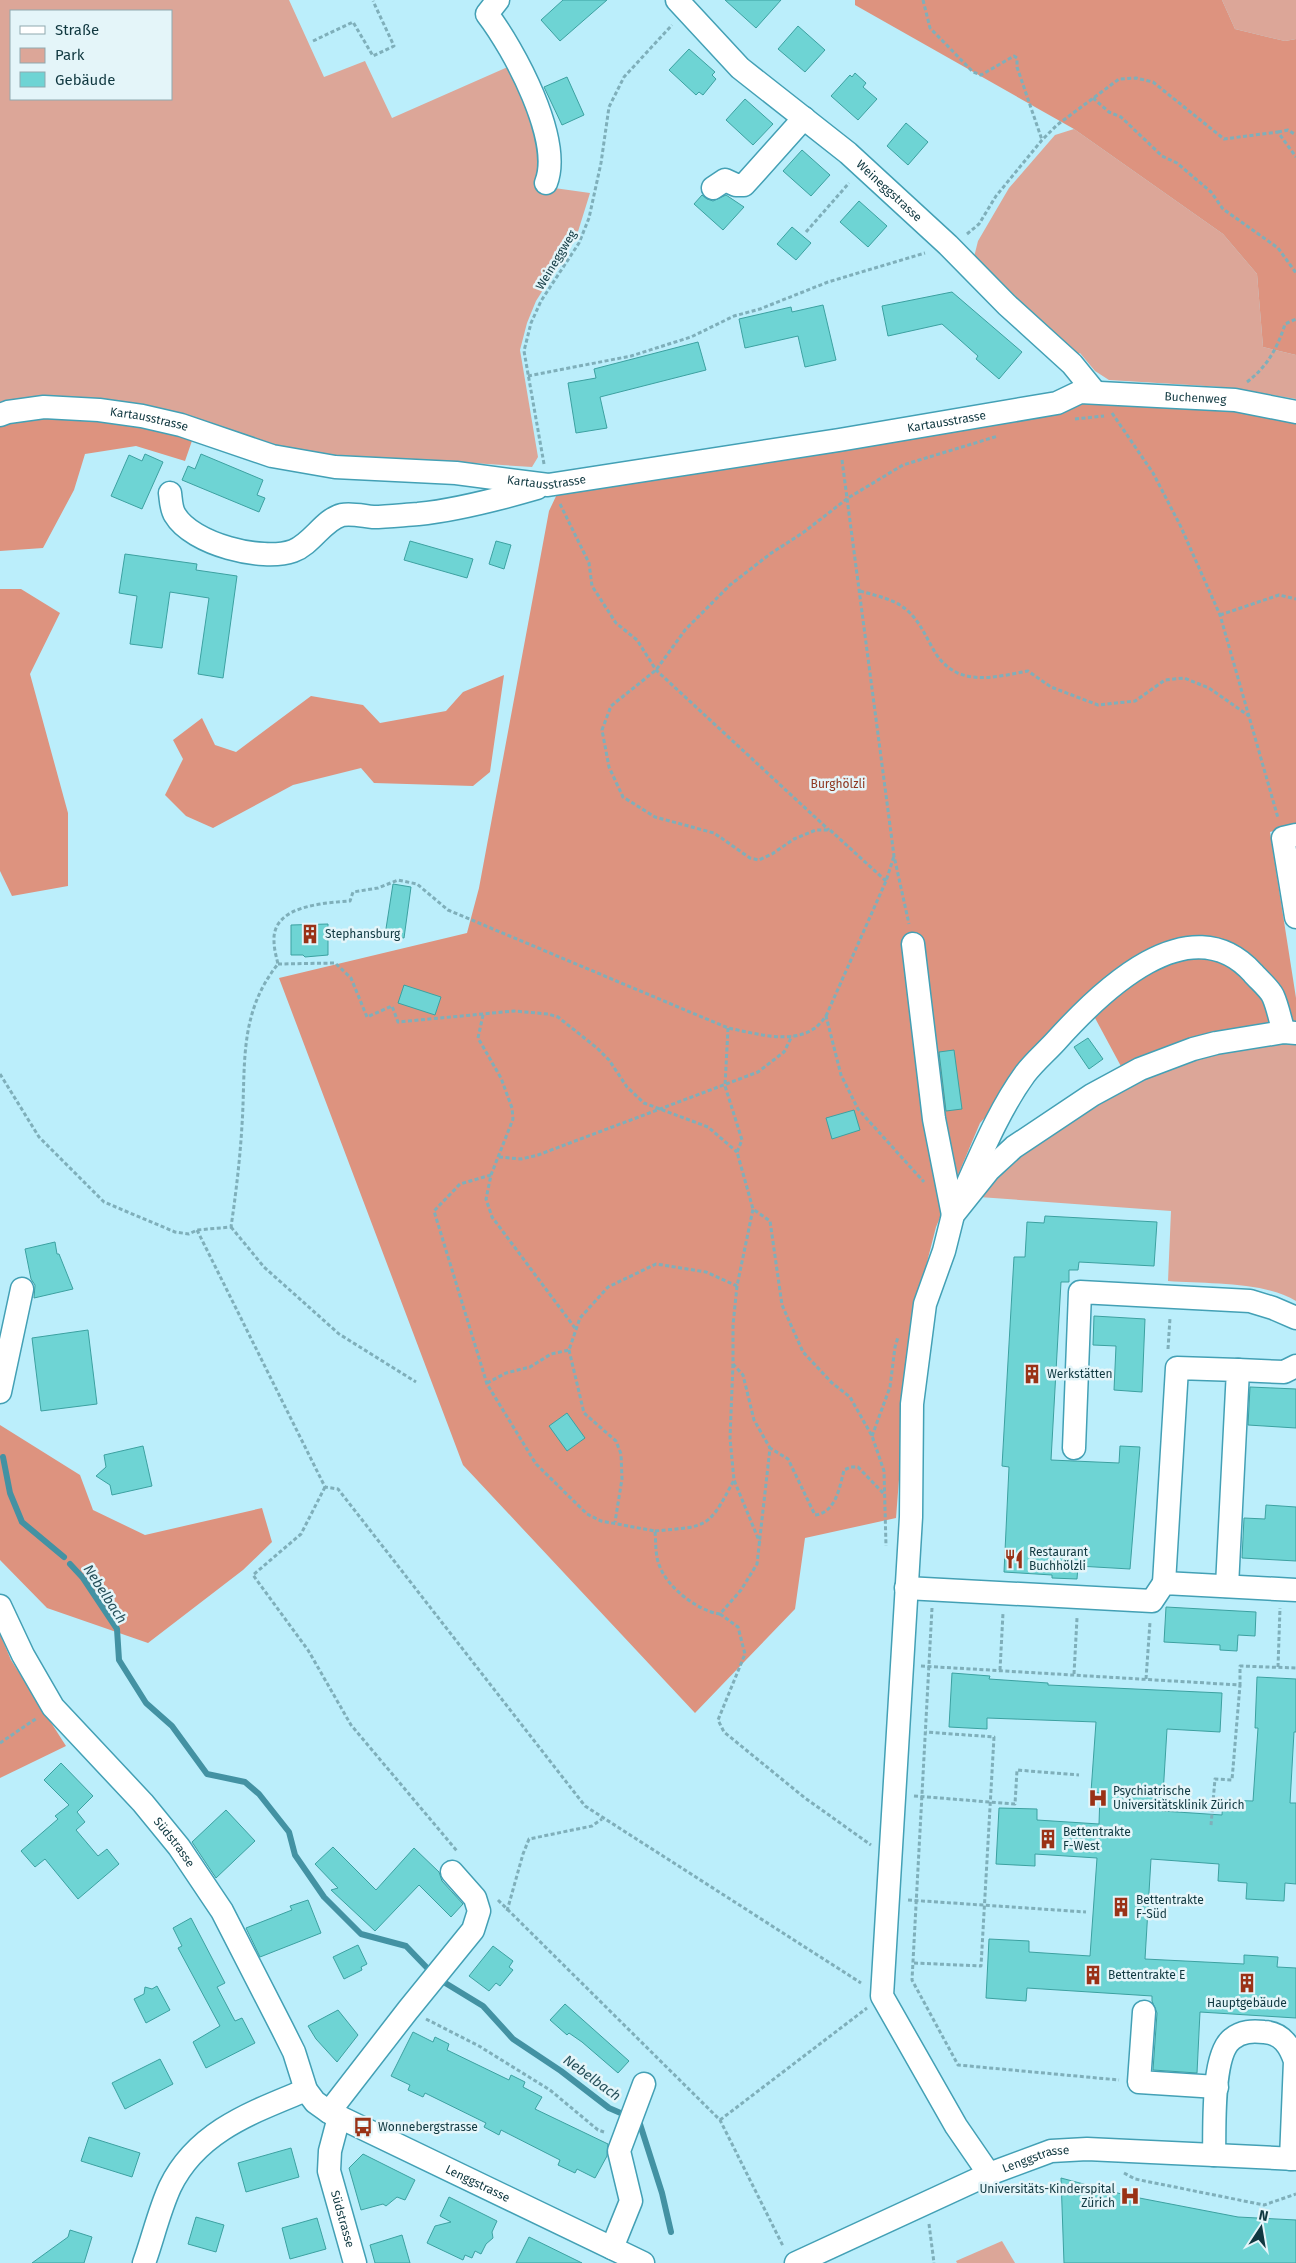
<svg xmlns="http://www.w3.org/2000/svg" width="1296" height="2263" viewBox="0 0 1296 2263" font-family="'Fira Sans',sans-serif">
<rect width="100%" height="100%" fill="#bbeefb"/>
<g fill="#dca698" fill-rule="evenodd">
<path d="M0 0H289L324 77 365 61 392 118 512 65 546 150 547 187 590 193 576 238 536 301 527 323 520 350 538 457 532 467 457 462 331 461 0 409ZM11 11H171V99H11Z"/>
<path d="M1222 0H1296V39L1285 41 1235 29Z"/>
<path d="M1074 129 1223 234 1257 274 1263 347 1296 355V399L1222 387 1109 380 1095 371 1080 353 1075 356 973 261 978 241 1009 188 1055 135Z"/>
<path d="M1296 1040V1301C1264 1281 1206 1284 1168 1281L1171 1211 979 1197 1016 1154 1081 1111 1141 1080 1201 1055Z"/>
<path d="M1002 2241 1015 2263H957L956 2261Z"/>
</g>
<g fill="#dd937f">
<path d="M855 0H1222L1235 29 1285 41 1296 39V355L1263 347 1257 274 1223 234 1074 129 855 5Z"/>
<path d="M1113 394 1296 419V824L1270 832 1296 998V1023L1123 1070 1088 1005 980 1123 936 1227 911 1325 896 1518 805 1538 795 1609 695 1713 463 1465 279 978 467 933 479 888 549 511 558 492Z"/>
<path d="M45 413 194 435 185 461 136 446 85 454 74 490 43 548 0 551V421Z"/>
<path d="M0 589H21L60 613 30 674 68 813V886L12 896 0 871Z"/>
<path d="M504 675 490 772 473 786 374 783 361 768 293 785 213 828 186 816 165 795 183 759 173 740 202 718 215 745 236 752 311 696 363 705 380 723 446 711 463 692Z"/>
<path d="M0 1425 80 1475 93 1510 145 1535 262 1508 272 1542 243 1570 148 1643 47 1608 0 1560Z"/>
<path d="M0 1634 11 1660 66 1746 0 1778Z"/>
</g>
<g fill="none" stroke-linecap="round" stroke-linejoin="round">
<g stroke="#4392a3" stroke-width="6">
<path d="M3 1457 10 1493 22 1522 64 1557"/>
<path d="M70 1564 83 1578 117 1629 119 1660 146 1703 172 1726 207 1774 245 1782 259 1794 289 1832 295 1855 324 1897 361 1934 406 1946 431 1972"/>
<path d="M442 1981 483 2006 513 2039 561 2071 609 2108 639 2121 662 2193 671 2232"/>
</g>
</g>
<g fill="#6ed4d4" stroke="#3ca1a1">
<path d="M563 0H607L560 41 541 20Z"/>
<path d="M725 0H781L756 28Z"/>
<path d="M798 26 825 50 805 72 778 49Z"/>
<path d="M689 49 715 72 712 75 716 79 703 95 699 92 696 95 669 70Z"/>
<path d="M855 73 866 83 863 87 877 99 858 120 831 96 850 75 852 77Z"/>
<path d="M567 77 584 115 562 125 544 87Z"/>
<path d="M745 99 773 124 753 145 726 120Z"/>
<path d="M906 123 928 142 908 165 887 146Z"/>
<path d="M802 150 830 175 811 196 783 171Z"/>
<path d="M702 195 707 199 713 201 726 195 744 207 723 230 694 204Z"/>
<path d="M859 201 887 226 868 247 840 222Z"/>
<path d="M792 227 811 243 796 260 777 244Z"/>
<path d="M952 292 1022 352 999 379 976 359 978 356 942 324 888 336 882 306Z"/>
<path d="M823 305 836 360 805 367 798 336 745 348 739 319 791 307 792 312Z"/>
<path d="M698 342 706 370 600 397 607 428 576 433 568 383 596 378 594 369Z"/>
<path d="M145 454 163 462 142 509 111 496 129 455 142 461Z"/>
<path d="M201 454 263 480 257 495 265 498 259 512 182 480 188 466 195 469Z"/>
<path d="M410 541 473 559 467 578 404 560Z"/>
<path d="M496 541 511 545 504 569 489 564Z"/>
<path d="M125 554 197 564 196 570 237 576 223 678 198 674 209 598 170 592 162 648 130 644 137 596 119 593Z"/>
<path d="M393 884 411 887 404 938 385 935Z"/>
<path d="M328 924V955L305 957 303 955H291V925Z"/>
<path d="M404 985 441 997 435 1015 398 1003Z"/>
<path d="M1088 1038 1103 1059 1089 1069 1074 1047Z"/>
<path d="M954 1050 962 1109 946 1111 939 1052Z"/>
<path d="M854 1110 860 1130 832 1139 826 1118Z"/>
<path d="M1045 1216 1157 1222 1154 1266 1079 1262 1078 1270H1069V1282H1061L1051 1460 1119 1463 1120 1446 1140 1447 1130 1569 1078 1566 1077 1579 1052 1578V1575L1004 1572 1009 1467 1002 1466 1014 1257H1025L1027 1222 1044 1223Z"/>
<path d="M55 1242 57 1254H59L73 1289 34 1298 35 1285 31 1279 25 1249Z"/>
<path d="M1094 1316 1145 1319 1142 1392 1114 1390 1116 1346 1093 1345Z"/>
<path d="M88 1330 97 1404 41 1411 32 1338Z"/>
<path d="M1250 1387 1296 1389V1428L1248 1425Z"/>
<path d="M567 1413 585 1438 567 1451 549 1426Z"/>
<path d="M143 1446 152 1486 112 1495 110 1485 96 1476 106 1467 104 1455Z"/>
<path d="M1266 1505 1296 1507V1561L1242 1558 1244 1518 1265 1519Z"/>
<path d="M1166 1607 1256 1612 1255 1636 1238 1635 1237 1651 1220 1650V1645L1164 1642Z"/>
<path d="M952 1673 990 1676 989 1679 1048 1683V1685L1222 1693 1220 1732 1167 1729 1162 1811 1222 1815 1223 1800 1253 1801 1258 1728H1255L1257 1677 1296 1679V1732H1294L1290 1803H1296V1884L1285 1883 1284 1901 1246 1899 1247 1883 1218 1881 1219 1864 1151 1859 1145 1959 1244 1964V1955L1278 1957 1277 1967 1296 1968V2018L1200 2012 1197 2073 1153 2070 1157 2013 1152 2001V1996L1027 1988 1026 2001 986 1998 989 1939 1029 1941V1952L1090 1956 1097 1858 1035 1854V1866L996 1864 999 1808 1037 1809V1820L1099 1824 1100 1793 1091 1792 1096 1722 987 1718V1729L949 1727Z"/>
<path d="M61 1763 93 1796 77 1812 85 1822 76 1830 98 1856 107 1849 119 1864 78 1899 45 1859 35 1867 21 1851 58 1819 55 1816 69 1805 44 1780Z"/>
<path d="M226 1810 255 1841 216 1878 192 1842Z"/>
<path d="M333 1847 376 1890 414 1848 439 1872 442 1881 463 1904 451 1917 419 1885 375 1931 331 1890 338 1888 315 1864Z"/>
<path d="M308 1900 321 1933 260 1957 246 1928 292 1910 290 1906Z"/>
<path d="M191 1918 225 1983 217 1987 235 2021 242 2018 255 2043 206 2068 193 2042 220 2026 178 1948 182 1946 173 1928Z"/>
<path d="M358 1945 367 1964 361 1967 362 1970 344 1979 333 1957Z"/>
<path d="M493 1946 513 1961 509 1967 513 1970 500 1986 496 1983 489 1991 469 1976Z"/>
<path d="M157 1986 170 2010 146 2023 134 1999 144 1994 145 1987 152 1989Z"/>
<path d="M565 2004 629 2061 618 2073 582 2042 569 2033 567 2035 550 2020Z"/>
<path d="M338 2010 358 2035 337 2062 316 2039 308 2026Z"/>
<path d="M413 2032 433 2042 435 2037 449 2044 447 2050 509 2080 511 2075 525 2082 523 2087 542 2097 535 2109 608 2144 607 2156 595 2178 577 2169 575 2173 558 2165 560 2160 501 2130 499 2135 484 2127 486 2123 425 2093 423 2097 408 2090 410 2085 391 2076Z"/>
<path d="M160 2059 173 2084 125 2109 112 2083Z"/>
<path d="M89 2137 140 2153 132 2177 81 2161Z"/>
<path d="M291 2148 299 2177 246 2192 238 2163Z"/>
<path d="M363 2154 415 2180 405 2200 397 2197 386 2206 383 2204 361 2210 349 2168Z"/>
<path d="M1061 2178 1129 2196 1238 2217 1296 2220V2263H1064Z"/>
<path d="M449 2197 497 2221 492 2232 493 2238 486 2244 481 2254 475 2251 472 2258 465 2255 463 2260 427 2243 435 2226 451 2222 440 2216Z"/>
<path d="M196 2217 224 2225 216 2252 188 2244Z"/>
<path d="M317 2218 326 2249 290 2259 282 2228Z"/>
<path d="M70 2230 92 2237 84 2263H32L68 2237Z"/>
<path d="M402 2235 410 2263H375L370 2245Z"/>
<path d="M529 2237 582 2263H516Z"/>
</g>
<g fill="none" stroke-linecap="round" stroke-linejoin="round">
<defs>
<g id="minor">
<path d="M498 0 487 14C514 49 563 140 546 183"/>
<path id="s1" d="M677 0 740 68 848 153 948 245 1007 305 1072 364 1094 391"/>
<path d="M713 188 725 180 736 185H744L804 118"/>
<path id="s2" d="M0 415 8 412 44 407 99 410 142 416 181 425 272 456 335 467 456 473 548 485 839 440 1057 403 1080 392 1235 400 1296 412"/>
<path d="M170 493C171 500 171 509 175 515 192 544 262 562 293 551 312 544 324 519 342 515 351 513 363 516 373 517 387 517 403 515 418 514 458 510 499 499 537 488"/>
<path d="M1296 835 1283 838 1296 917"/>
<path d="M913 944 934 1119 953 1215"/>
<path d="M967 1185C984 1147 1001 1107 1025 1074 1034 1062 1046 1052 1056 1041 1100 992 1190 903 1253 973 1259 980 1269 988 1273 996 1278 1007 1280 1020 1284 1032"/>
<path d="M1238 1370 1284 1372 1296 1366"/>
<path d="M0 1392 22 1289"/>
<path d="M1074 1448 1080 1292 1250 1301 1273 1308 1296 1318"/>
<path d="M1164 1583 1177 1368 1238 1370 1227 1586"/>
<path d="M906 1588 1152 1601 1164 1583 1296 1590"/>
<path id="s3" d="M0 1606 23 1655 53 1707 143 1803 179 1847 222 1911 282 2028 294 2052 306 2090 315 2102 329 2112 643 2263"/>
<path d="M1144 2012 1139 2082 1217 2087"/>
<path d="M329 2112 408 2010 473 1930 479 1911 475 1898 452 1872"/>
<path id="s4" d="M339 2117 330 2151 329 2171 355 2263"/>
<path d="M1214 2155C1215 2129 1211 2055 1232 2039 1242 2031 1252 2031 1264 2032 1282 2033 1290 2046 1295 2061L1291 2159"/>
<path d="M989 2174 956 2126 882 1996 911 1517 912 1404 925 1304 944 1251 953 1215 989 1170 1014 1147 1092 1095 1140 1069 1193 1049 1216 1043 1284 1032 1296 1033"/>
<path d="M612 2248 631 2201 619 2151 644 2084"/>
<path d="M144 2263C153 2238 159 2211 170 2187 197 2131 253 2112 306 2090"/>
<path id="s5" d="M796 2263 989 2174 1051 2151 1087 2149 1296 2159"/>
</g>
</defs>
<use href="#minor" stroke="#43a0b5" stroke-width="25"/>
<g stroke="#7fafba" stroke-width="3" stroke-dasharray="4 2.5" stroke-linecap="butt">
<path d="M923 0 930 28 973 72 981 75 1014 56 1017 58V67L1042 140"/>
<path d="M313 41 353 22 373 56 394 46 373 1"/>
<path d="M1093 98 1109 112 1121 117 1162 156 1177 163 1211 192 1223 209 1278 248 1296 273"/>
<path d="M1278 132 1288 130 1296 135"/>
<path d="M806 232 849 183"/>
<path d="M967 234 979 224 996 196 1042 140 1057 125 1119 79 1136 78 1153 82 1224 139 1278 132 1296 157"/>
<path d="M528 376 631 356 691 337 734 316 760 309 828 282 925 253"/>
<path d="M1247 382C1267 367 1278 347 1285 324L1296 319"/>
<path d="M1112 413 1153 473 1180 525 1220 615 1278 818"/>
<path d="M1075 419 1104 416"/>
<path d="M842 460 894 856 909 924"/>
<path d="M544 464 524 351 531 323 541 301 579 243 589 218 601 163 609 107 624 77 672 25"/>
<path d="M560 504 589 563 592 586 616 623 637 640 656 670 829 830"/>
<path d="M860 591C874 595 888 598 900 605 919 617 925 636 936 654 959 688 995 677 1028 671L1051 687 1098 705 1135 701 1165 680 1184 678 1209 688 1249 716"/>
<path d="M1220 615 1279 595 1296 599"/>
<path d="M886 881 830 830H816L794 839 772 854 759 860 750 858 714 833 655 817 623 797 609 767 602 730 611 706 656 670 685 630 730 585 770 554 804 532 848 498 903 465 998 436"/>
<path d="M278 964 335 963 351 978 367 1017 392 1006 398 1022 514 1011 548 1014 558 1017 597 1048 609 1060 627 1087 644 1103 708 1127 737 1152"/>
<path d="M483 1015 478 1038 501 1078 512 1108 513 1119 491 1175 486 1199 492 1217 575 1328"/>
<path d="M826 1016 886 881 894 856"/>
<path d="M728 1028 725 1086 742 1140 737 1152 753 1209"/>
<path d="M0 1074 39 1137 104 1202 175 1232 189 1234 197 1230 231 1227C236 1193 240 1159 242 1125 246 1065 238 1014 278 964 276 956 274 948 274 941 272 905 325 903 350 901L353 892 378 888 398 880 417 884 448 910 728 1028C754 1033 791 1045 815 1028 819 1025 823 1020 826 1016L841 1075 858 1109 924 1182"/>
<path d="M499 1157 521 1159 538 1155 758 1072 784 1052 792 1036"/>
<path d="M491 1175 460 1184 434 1211 487 1384 536 1464 587 1514 601 1521 655 1531C656 1542 655 1557 660 1567 668 1588 698 1611 720 1614L741 1590 757 1564 770 1448 788 1459 815 1515C836 1513 840 1486 844 1470L851 1467H858L884 1494"/>
<path d="M231 1227 264 1267 339 1334 416 1382"/>
<path d="M197 1230 325 1487 338 1489 585 1806 861 1983"/>
<path d="M737 1286 733 1325V1364L743 1375 754 1420 770 1448"/>
<path d="M1168 1349 1170 1318"/>
<path d="M569 1350 584 1413 616 1441 621 1454 622 1479 615 1522"/>
<path d="M733 1364 730 1438 734 1480 760 1543"/>
<path d="M487 1383 506 1373 530 1367 551 1354 569 1350 580 1318 608 1287 656 1264 706 1272 737 1286 753 1209 770 1221 782 1305 803 1352 832 1383 850 1397 872 1436 884 1471 886 1546"/>
<path d="M872 1436 890 1387 895 1347 898 1337"/>
<path d="M325 1487 301 1534 253 1575 308 1650 351 1725 457 1851"/>
<path d="M655 1531C709 1526 708 1529 734 1480"/>
<path d="M932 1608 912 1980 958 2065 1119 2080"/>
<path d="M720 1614 738 1627 745 1654 718 1720 724 1732 805 1798 871 1845"/>
<path d="M921 1666 1240 1685V1666L1296 1668"/>
<path d="M1278 1667 1280 1608"/>
<path d="M1000 1670 1003 1613"/>
<path d="M1074 1674 1077 1618"/>
<path d="M1146 1679 1150 1622"/>
<path d="M0 1743 37 1718"/>
<path d="M914 1796 1015 1804 1017 1770 1079 1775"/>
<path d="M1211 1825 1215 1779 1232 1780 1240 1685"/>
<path d="M498 1900 720 2120 783 2246"/>
<path d="M908 1900 1086 1912"/>
<path d="M507 1911 523 1854 529 1839 592 1826 602 1819"/>
<path d="M914 1963 981 1966 994 1737 926 1732"/>
<path d="M426 2019 479 2046 550 2090 598 2130 604 2132"/>
<path d="M720 2120 867 2008"/>
<path d="M1124 2173 1135 2179 1264 2205 1296 2194"/>
<path d="M929 2224 934 2263"/>
</g>
<use href="#minor" stroke="#fff" stroke-width="22"/>
</g>
<defs>
<symbol id="building-bare" viewBox="-9 -9 18 18"><path d="M-4-6H4V6H1V3H-1V6H-4ZM-2.5-4.3h1.7v1.8h-1.7ZM.8-4.3h1.7v1.8H.8ZM-2.5-1h1.7V.8h-1.7ZM.8-1h1.7V.8H.8Z" fill="#9a3216" stroke="#e4f5f9" stroke-width="2.5" paint-order="stroke"/></symbol>
<symbol id="restaurant-bare" viewBox="-9 -9 18 18"><path d="M-5-6h1v4h1v-4h1v4h1v-4h1v5L-1.5 .5V6h-2V.5L-5-1ZM5-6V6H3V1.5H1.5Q1.5-4 5-6Z" fill="#9a3216" stroke="#e4f5f9" stroke-width="2.5" paint-order="stroke"/></symbol>
<symbol id="hospital-bare" viewBox="-9 -9 18 18"><path d="M-5-5h3v3.5h4V-5h3V5h-3V1.5h-4V5h-3Z" fill="#9a3216" stroke="#e4f5f9" stroke-width="2.5" paint-order="stroke"/></symbol>
<symbol id="bus-bare" viewBox="-9 -9 18 18"><path d="M-5-6H5V4H4V6H2V4H-2V6H-4V4H-5ZM-3.5-4V0h7V-4ZM-3.5 1.2v1.5H-2V1.2ZM2 1.2v1.5H3.5V1.2Z" fill="#9a3216" stroke="#e4f5f9" stroke-width="2.5" paint-order="stroke"/></symbol>
</defs>
<g fill-rule="evenodd">
<use href="#building-bare" x="296" y="920" width="28" height="28"/>
<use href="#building-bare" x="1018" y="1360" width="28" height="28"/>
<use href="#restaurant-bare" x="1000" y="1545" width="28" height="28"/>
<use href="#hospital-bare" x="1084" y="1784" width="28" height="28"/>
<use href="#building-bare" x="1034" y="1825" width="28" height="28"/>
<use href="#building-bare" x="1107" y="1893" width="28" height="28"/>
<use href="#building-bare" x="1079" y="1961" width="28" height="28"/>
<use href="#building-bare" x="1233" y="1969" width="28" height="28"/>
<use href="#bus-bare" x="349" y="2113" width="28" height="28"/>
<use href="#hospital-bare" x="1116" y="2182" width="28" height="28"/>
</g>
<g text-anchor="middle" dominant-baseline="central" stroke-width="5" stroke-linejoin="round" paint-order="stroke">
<g font-size="12" fill="#103840" stroke="#e4f5f9">
<text stroke="none"><textPath href="#s1" startOffset="286">Weineggstrasse</textPath></text>
<text transform="translate(556 260) rotate(-59)">Weineggweg</text>
<text stroke="none"><textPath href="#s2" startOffset="1214">Buchenweg</textPath></text>
<text stroke="none"><textPath href="#s2" startOffset="151">Kartausstrasse</textPath></text>
<text stroke="none"><textPath href="#s2" startOffset="961">Kartausstrasse</textPath></text>
<text stroke="none"><textPath href="#s2" startOffset="556">Kartausstrasse</textPath></text>
<text stroke="none"><textPath href="#s3" startOffset="296">Südstrasse</textPath></text>
<text stroke="none"><textPath href="#s5" startOffset="262">Lenggstrasse</textPath></text>
<text stroke="none"><textPath href="#s3" startOffset="775">Lenggstrasse</textPath></text>
<text stroke="none"><textPath href="#s4" startOffset="105">Südstrasse</textPath></text>
</g>
<g font-size="12" fill="#8e361f" stroke="#e4f5f9">
<text x="838" y="784">Burghölzli</text>
</g>
<g font-size="12" fill="#103840" stroke="#e4f5f9" text-anchor="start">
<text x="325" y="934">Stephansburg</text>
<text x="1047" y="1374">Werkstätten</text>
<text x="1029" y="1552">Restaurant<tspan x="1029" dy="14">Buchhölzli</tspan></text>
<text x="1113" y="1791">Psychiatrische<tspan x="1113" dy="14">Universitätsklinik Zürich</tspan></text>
<text x="1063" y="1832">Bettentrakte<tspan x="1063" dy="14">F-West</tspan></text>
<text x="1136" y="1900">Bettentrakte<tspan x="1136" dy="14">F-Süd</tspan></text>
<text x="1108" y="1975">Bettentrakte E</text>
<text x="1247" y="2003" text-anchor="middle">Hauptgebäude</text>
<text x="378" y="2127">Wonnebergstrasse</text>
<text x="1115" y="2189" text-anchor="end">Universitäts-Kinderspital<tspan x="1115" dy="14">Zürich</tspan></text>
</g>
<g font-size="14" font-style="italic" fill="#26505a" stroke="#e4f5f9">
<text transform="translate(105 1594) rotate(57)">Nebelbach</text>
<text transform="translate(592 2078) rotate(36)">Nebelbach</text>
</g>
</g>
<rect x="10" y="10" width="162" height="90" fill="#e4f5f9" stroke="#8fa9af"/>
<rect x="20" y="26" width="25" height="8" fill="#ffffff" stroke="#8fa9af"/>
<text x="55" y="35" font-size="15" fill="#103840">Straße</text>
<rect x="20" y="48" width="25" height="15" fill="#dca698" stroke="#8fa9af"/>
<text x="55" y="60" font-size="15" fill="#103840">Park</text>
<rect x="20" y="72" width="25" height="15" fill="#6ed4d4" stroke="#8fa9af"/>
<text x="55" y="85" font-size="15" fill="#103840">Gebäude</text>
<g transform="translate(1261 2228) rotate(12)" stroke="#e4f5f9" stroke-width="4" paint-order="stroke">
<path d="M0-4L9 19L0 12L-9 19Z" fill="#103840"/>
<text y="-8" font-size="14" font-weight="bold" text-anchor="middle" fill="#103840">N</text>
</g>
</svg>
